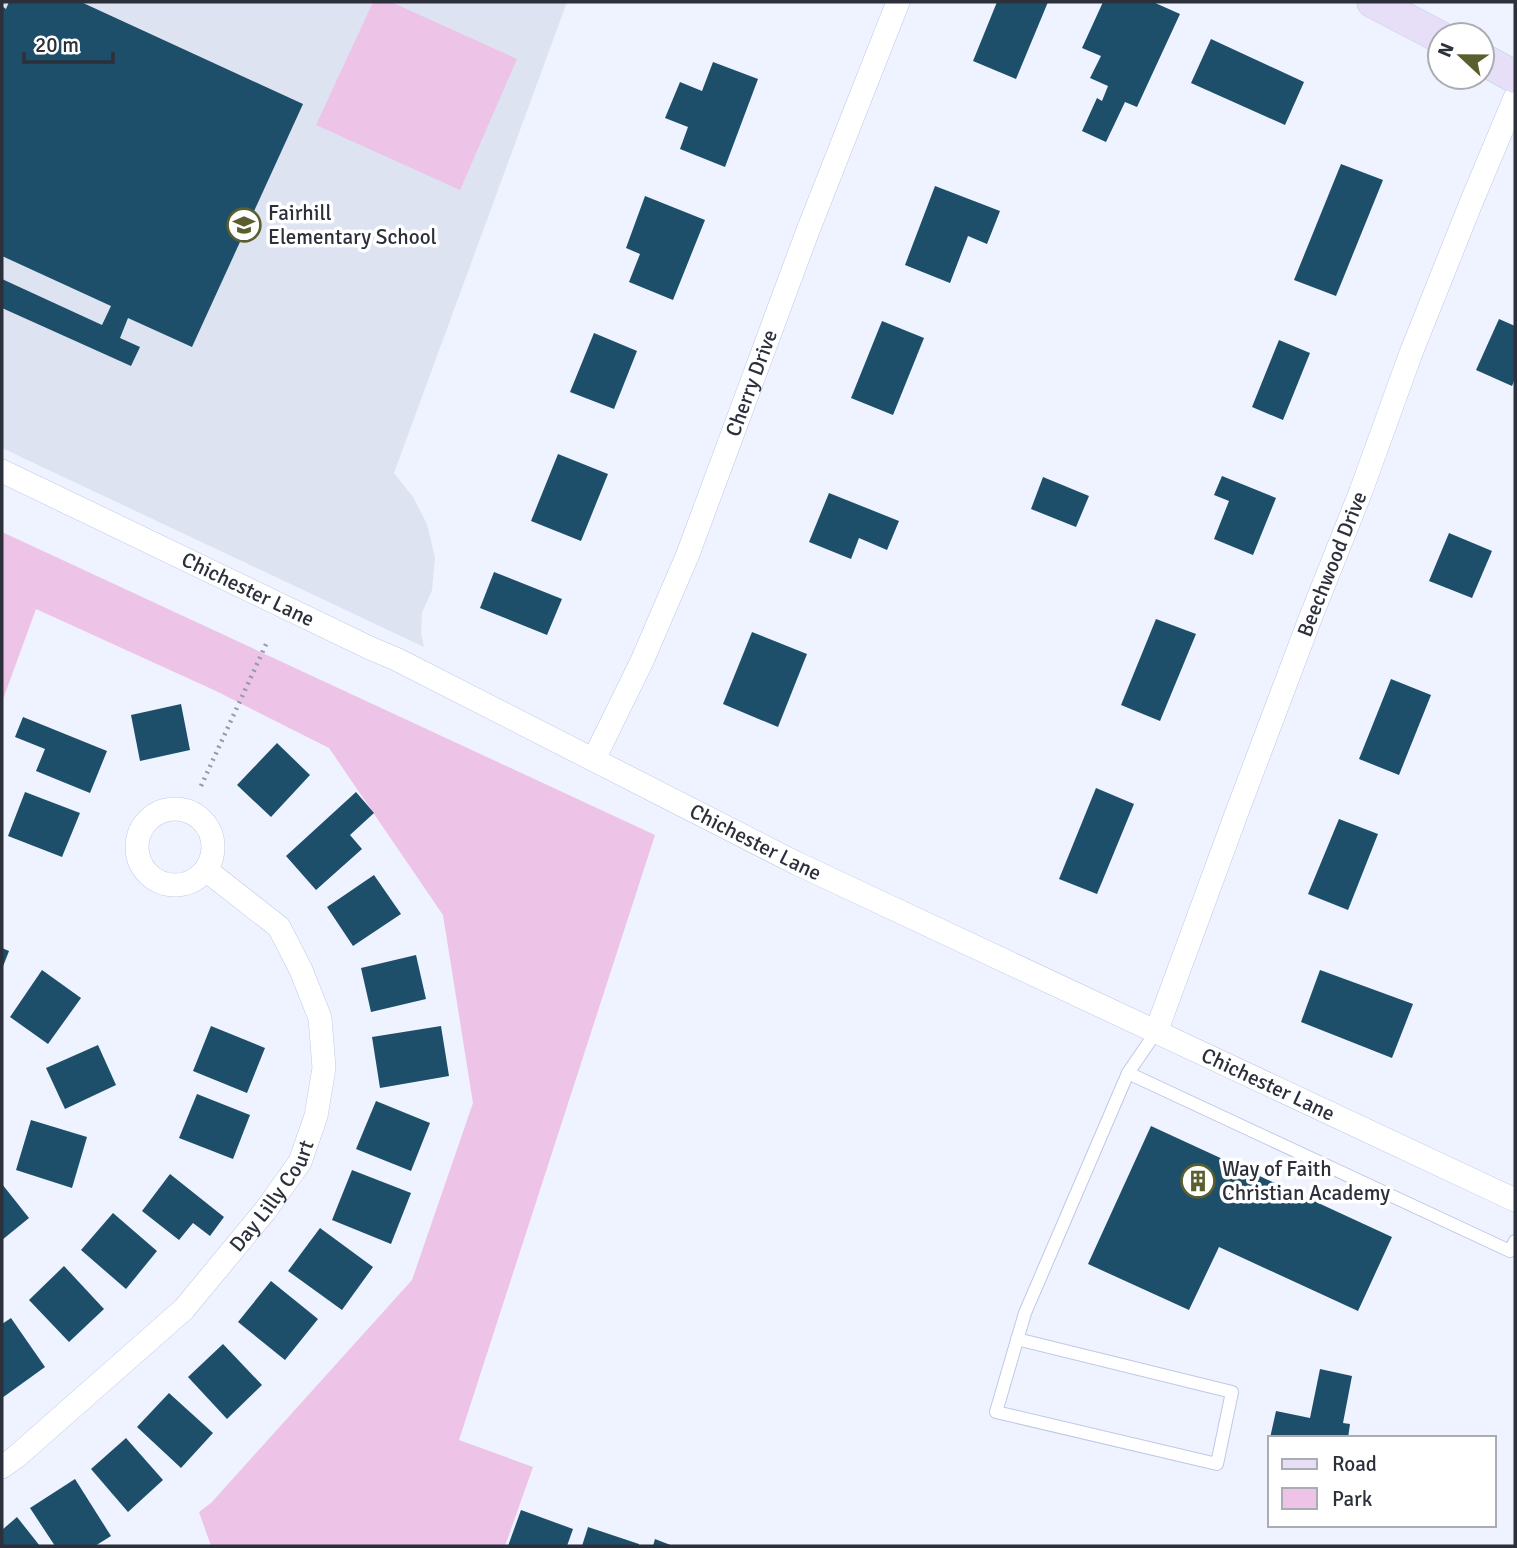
<svg xmlns="http://www.w3.org/2000/svg" width="1517" height="1548" viewBox="0 0 1517 1548" font-family="Signika,sans-serif">
<rect width="100%" height="100%" fill="#eef3ff"/>
<path fill="#dde3f1" d="M2 2H567L394 473 413 497 427 524 435 558 432 590 422 613 421 633 424 647 2 448Z"/>
<g fill="#edc3e8">
<path d="M373 2H391L517 59 460 190 316 125Z"/>
<path d="M2 532 655 835 459 1440 533 1467 505 1546H211L199 1512 211 1503 412 1280 473 1103 443 915 329 748 216 691 36 609 2 702Z"/>
</g>
<g fill="#1e4f6a">
<path d="M9 2H81L303 104 192 347 128 318 120 338 140 347 131 366 2 308V279L102 325 111 306 2 256V6L6 9Z"/>
<path d="M997 2H1048L1016 79 973 61Z"/>
<path d="M1103 2H1153L1180 14 1137 107 1125 102 1106 142 1082 131 1097 98 1102 101 1108 86 1090 78 1101 56 1082 48Z"/>
<path d="M1211 39 1304 82 1285 125 1191 83Z"/>
<path d="M713 62 758 79 725 167 680 149 688 127 665 118 680 82 702 91Z"/>
<path d="M1341 164 1383 180 1336 296 1294 280Z"/>
<path d="M935 186 1000 211 987 244 968 236 950 283 905 265Z"/>
<path d="M645 196 705 220 673 300 629 282 640 254 626 248Z"/>
<path d="M1499 319 1515 326V379L1512 386 1476 370Z"/>
<path d="M882 321 924 338 893 415 851 398Z"/>
<path d="M594 333 637 351 614 409 570 392Z"/>
<path d="M1279 340 1310 353 1283 420 1252 407Z"/>
<path d="M558 454 608 474 581 541 531 521Z"/>
<path d="M1222 476 1276 498 1253 555 1214 539 1229 501 1214 495Z"/>
<path d="M1043 477 1089 496 1076 527 1031 509Z"/>
<path d="M829 493 899 521 887 550 859 538 851 559 809 542Z"/>
<path d="M1449 533 1492 551 1472 598 1429 581Z"/>
<path d="M494 572 562 599 547 635 480 608Z"/>
<path d="M1156 619 1196 634 1160 721 1121 705Z"/>
<path d="M752 632 807 654 778 727 723 704Z"/>
<path d="M1391 679 1431 695 1399 775 1359 759Z"/>
<path d="M181 704 190 750 140 761 131 715Z"/>
<path d="M23 717 107 751 90 793 36 771 45 749 15 737Z"/>
<path d="M277 743 310 775 271 817 237 785Z"/>
<path d="M1096 788 1134 804 1097 894 1059 879Z"/>
<path d="M25 792 80 813 62 857 8 836Z"/>
<path d="M356 792 374 813 350 835 362 849 316 890 286 856Z"/>
<path d="M1339 819 1378 834 1348 910 1308 894Z"/>
<path d="M374 875 401 914 353 946 327 907Z"/>
<path d="M2 948 9 951 2 969Z"/>
<path d="M416 955 426 999 371 1012 361 968Z"/>
<path d="M42 970 81 998 48 1044 10 1017Z"/>
<path d="M1320 970 1413 1004 1392 1058 1301 1022Z"/>
<path d="M211 1026 265 1048 247 1093 193 1071Z"/>
<path d="M441 1026 449 1076 380 1088 372 1037Z"/>
<path d="M98 1045 116 1085 65 1109 46 1068Z"/>
<path d="M197 1094 250 1115 233 1159 179 1138Z"/>
<path d="M376 1101 430 1123 411 1171 356 1149Z"/>
<path d="M31 1120 87 1137 72 1188 16 1170Z"/>
<path d="M1151 1126 1392 1237 1358 1311 1219 1247 1189 1310 1088 1264Z"/>
<path d="M352 1170 411 1193 391 1244 332 1220Z"/>
<path d="M170 1174 224 1217 210 1236 193 1223 179 1240 142 1211Z"/>
<path d="M2 1184 29 1218 2 1240Z"/>
<path d="M113 1213 157 1251 126 1289 81 1250Z"/>
<path d="M320 1228 373 1267 342 1310 288 1271Z"/>
<path d="M64 1266 104 1309 69 1342 29 1300Z"/>
<path d="M271 1281 318 1319 285 1360 238 1322Z"/>
<path d="M11 1318 45 1367 2 1398V1324Z"/>
<path d="M223 1344 262 1385 227 1419 188 1377Z"/>
<path d="M1320 1369 1352 1376 1343 1423 1350 1424 1348 1438H1270L1276 1411 1310 1418Z"/>
<path d="M169 1393 213 1433 181 1468 137 1427Z"/>
<path d="M126 1438 163 1480 128 1512 91 1469Z"/>
<path d="M75 1479 111 1536 95 1546H55L30 1508Z"/>
<path d="M521 1510 573 1529 567 1546H508Z"/>
<path d="M17 1517 40 1546H2V1530Z"/>
<path d="M588 1527 639 1544V1546H582Z"/>
<path d="M655 1539 673 1546H653Z"/>
</g>
<g fill="none" stroke-linecap="round" stroke-linejoin="round">
<defs>
<g id="lane">
<path d="M1128 1073 1156 1032"/>
<path d="M1017 1339 1232 1392 1217 1464 996 1412 1025 1313 1128 1073 1510 1251 1515 1241"/>
</g>
<g id="street">
<path id="s1" d="M2 471 372 649 396 659 796 863 1515 1200"/>
<path id="s2" d="M594 759 642 661 688 554 807 233 898 2"/>
<circle cx="175" cy="847" r="38"/>
<path id="s3" d="M1156 1032 1237 812 1310 619 1361 491 1411 353 1471 203 1515 98"/>
<path id="s4" d="M2 1467 16 1457 184 1309 265 1211 300 1162 316 1116 324 1068 320 1018 301 970 279 927 206 870"/>
</g>
<g id="secondary">
<path d="M1373 2 1440 37"/>
<path d="M1482 59 1515 77"/>
</g>
</defs>
<use href="#lane" stroke="#bec9e6" stroke-width="14"/>
<use href="#street" stroke="#bec9e6" stroke-width="24"/>
<use href="#secondary" stroke="#bec9e6" stroke-width="33"/>
<path stroke="#959aa6" stroke-width="4.5" stroke-dasharray="2 5" stroke-linecap="butt" d="M201 786 268 640"/>
<use href="#lane" stroke="#fff" stroke-width="12"/>
<use href="#street" stroke="#fff" stroke-width="23"/>
<use href="#secondary" stroke="#e7dff7" stroke-width="32"/>
</g>
<defs>
<symbol id="school-ring" viewBox="-11 -11 22 22"><circle r="9.5" fill="#fff" stroke="#5b5f2d" stroke-width="1.5"/><path d="M0-5L7-2L0 1L-7-2ZM-4 1L0 2.5L4 1V4Q0 6-4 4Z" fill="#5b5f2d"/></symbol>
<symbol id="building-ring" viewBox="-11 -11 22 22"><circle r="9.5" fill="#fff" stroke="#5b5f2d" stroke-width="1.5"/><path d="M-4-6H4V6H1V3H-1V6H-4ZM-2.5-4.3h1.7v1.8h-1.7ZM.8-4.3h1.7v1.8H.8ZM-2.5-1h1.7V.8h-1.7ZM.8-1h1.7V.8H.8Z" fill="#5b5f2d"/></symbol>
</defs>
<g fill-rule="evenodd">
<use href="#school-ring" x="225" y="206" width="38" height="38"/>
<use href="#building-ring" x="1179" y="1162" width="38" height="38"/>
</g>
<g text-anchor="middle" dominant-baseline="central" stroke-width="7" stroke-linejoin="round" paint-order="stroke">
<g font-size="21" fill="#2b303b" stroke="#fff" text-anchor="start">
<text x="268" y="213">Fairhill<tspan x="268" dy="24">Elementary School</tspan></text>
<text x="1222" y="1169">Way of Faith<tspan x="1222" dy="24">Christian Academy</tspan></text>
</g>
<g font-size="21" fill="#2b303b" stroke="#fff">
<text stroke="none"><textPath href="#s2" startOffset="408">Cherry Drive</textPath></text>
<text stroke="none"><textPath href="#s3" startOffset="500">Beechwood Drive</textPath></text>
<text stroke="none"><textPath href="#s1" startOffset="273">Chichester Lane</textPath></text>
<text stroke="none"><textPath href="#s1" startOffset="840">Chichester Lane</textPath></text>
<text stroke="none"><textPath href="#s1" startOffset="1407">Chichester Lane</textPath></text>
<text stroke="none"><textPath href="#s4" startOffset="385">Day Lilly Court</textPath></text>
</g>
</g>
<rect width="1517" height="1548" fill="none" stroke="#2b303b" stroke-width="7"/>
<rect x="1268" y="1436" width="228" height="91" fill="#ffffff" stroke="#aaacb1" stroke-width="2"/>
<rect x="1282" y="1459" width="35" height="10" fill="#e7dff7" stroke="#aaacb1" stroke-width="2"/>
<text x="1332" y="1471" font-size="21" fill="#2b303b">Road</text>
<rect x="1282" y="1488" width="35" height="21" fill="#edc3e8" stroke="#aaacb1" stroke-width="2"/>
<text x="1332" y="1506" font-size="21" fill="#2b303b">Park</text>
<g transform="translate(1461 56) rotate(292)"><circle r="33" fill="#ffffff" stroke="#aaacb1" stroke-width="2"/>
<path d="M0-5L12 26L0 18L-12 26Z" fill="#5b5f2d"/>
<text y="-10" font-size="19" font-weight="bold" text-anchor="middle" fill="#2b303b">N</text>
</g>
<path d="M24 52v10h89v-10" fill="none" stroke="#2b303b" stroke-width="3.5"/>
<text x="35" y="52" font-size="21" fill="#2b303b" stroke="#ffffff" stroke-width="5" paint-order="stroke">20 m</text>
</svg>
